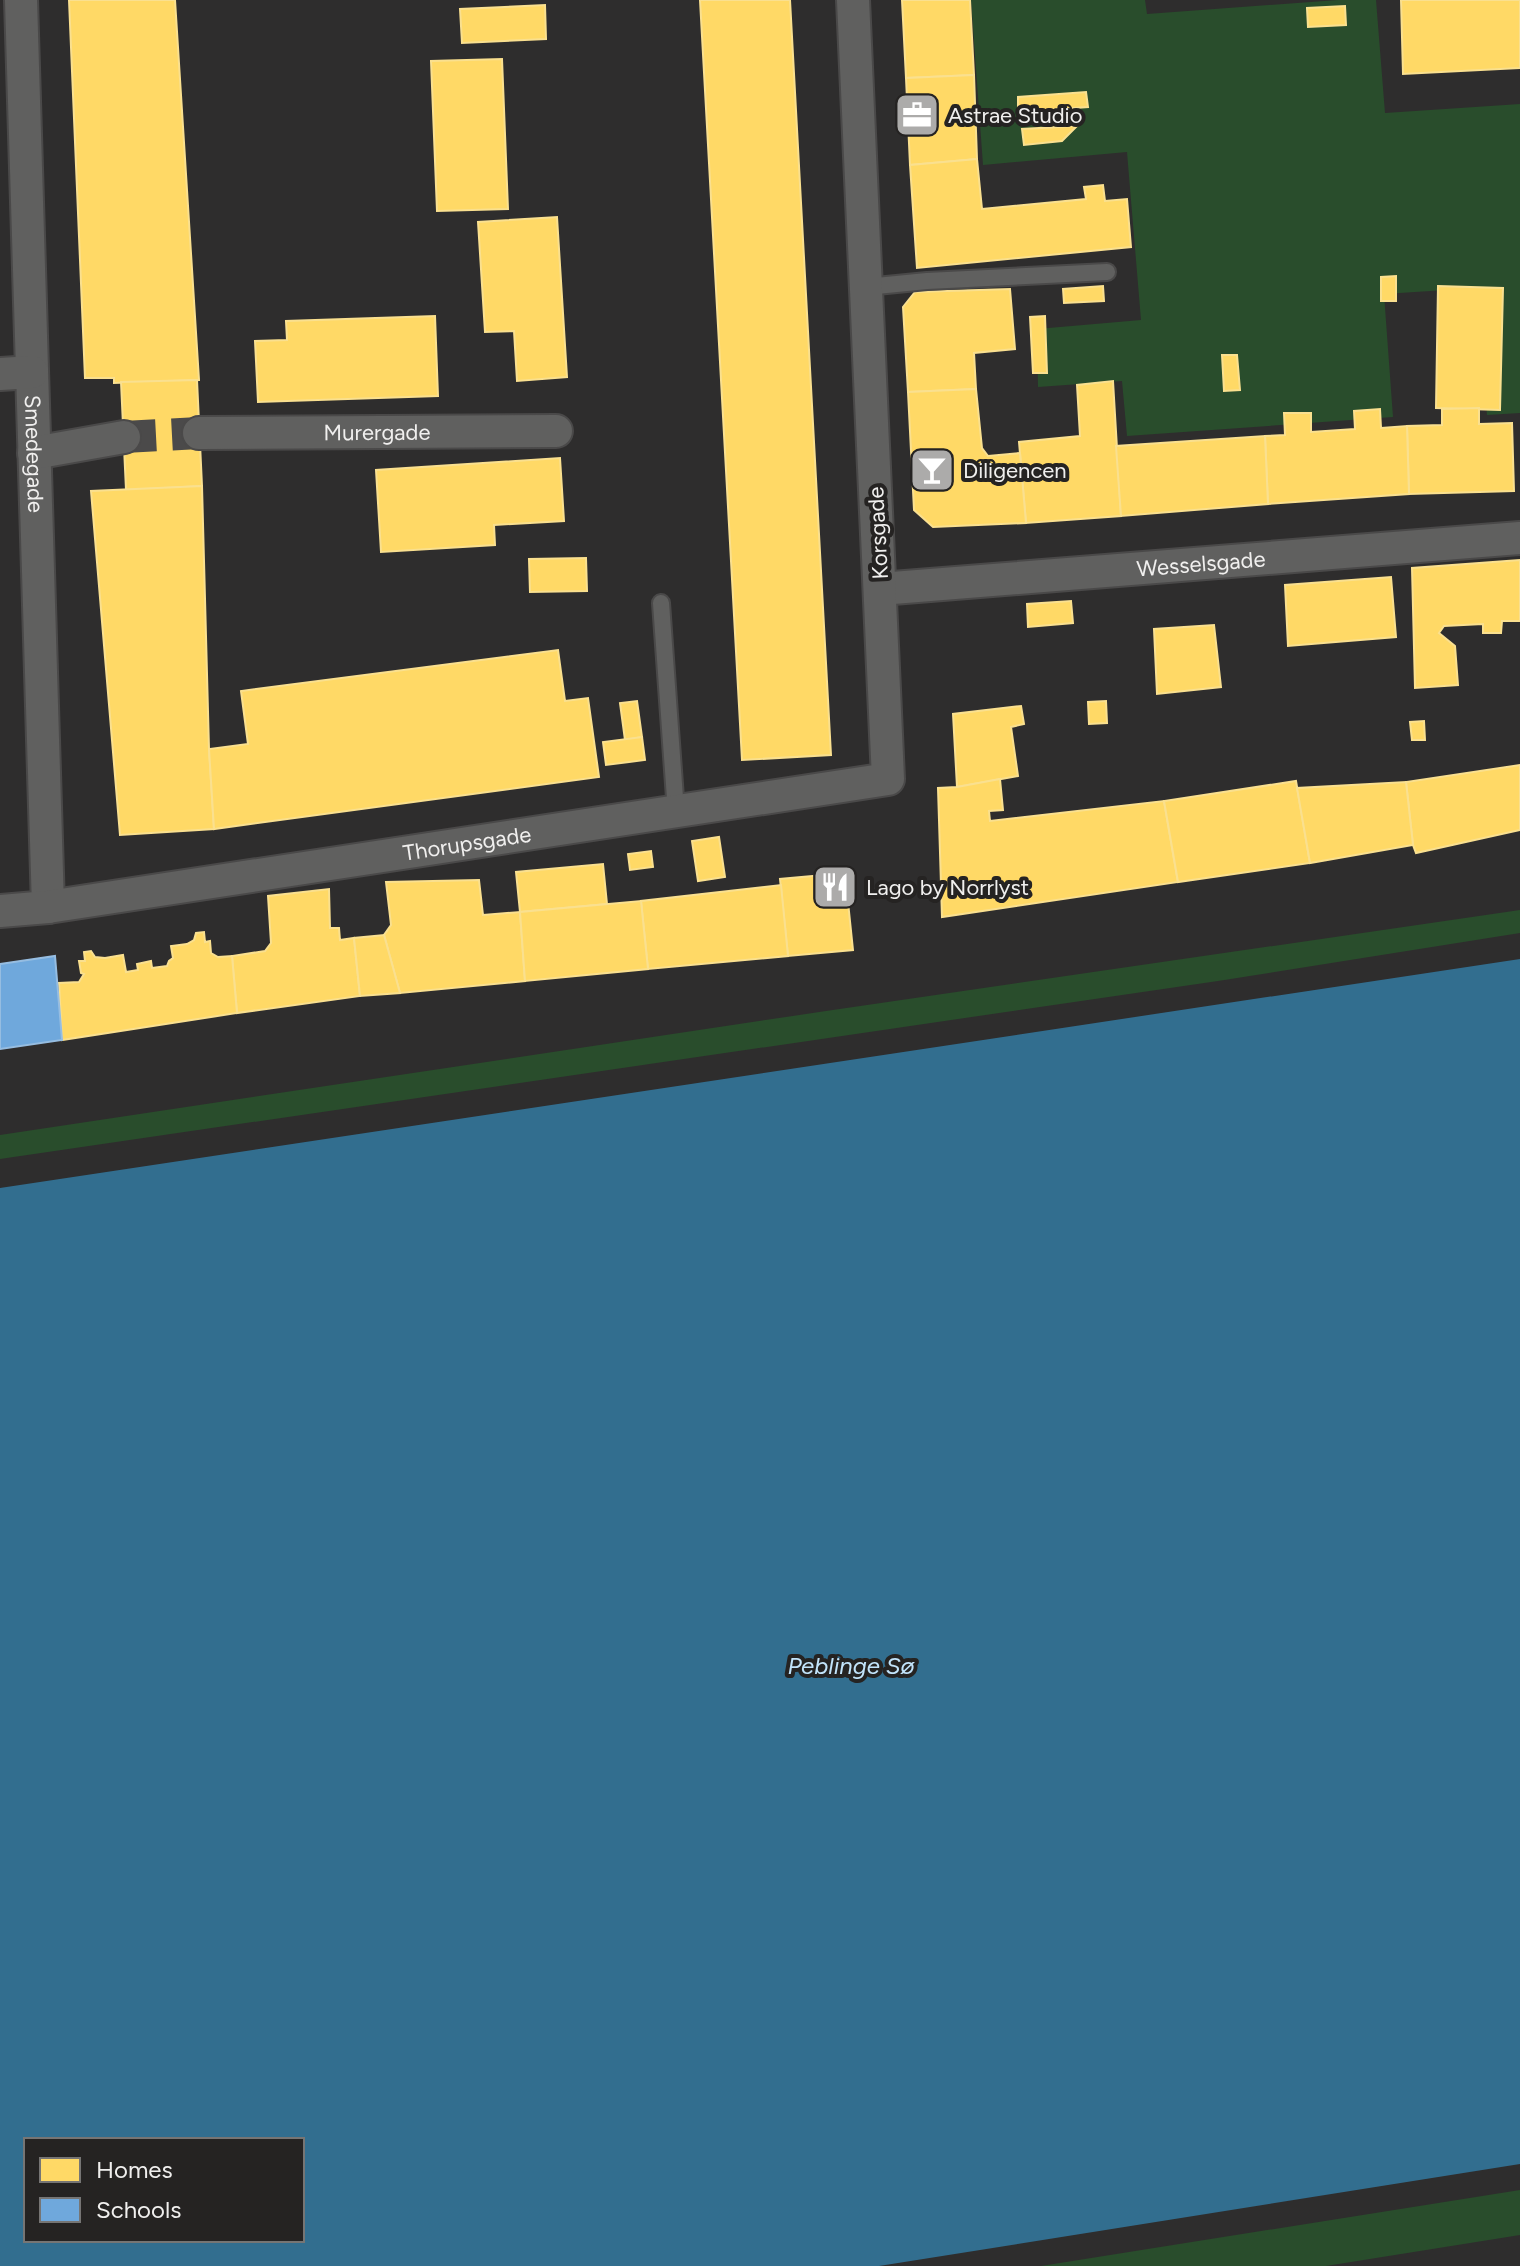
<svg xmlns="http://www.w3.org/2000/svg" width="1520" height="2266" font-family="Figtree,sans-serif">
<rect width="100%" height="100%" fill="#2e2d2d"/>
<g fill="#294d2c">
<polygon points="971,0 1145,0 1147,14 1338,0 1376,0 1385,113 1520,104 1520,413 1487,415 1477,288 1384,294 1393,417 1127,436 1122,381 1038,387 1037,329 1141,320 1127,152 983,165"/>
<polygon points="1520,910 1520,933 1218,981 0,1159 0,1135 826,1011"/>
<polygon points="1520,2190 1520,2235 1326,2266 1041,2266"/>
</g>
<path fill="#326e8f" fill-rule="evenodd" d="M1520 959V2164L879 2266H0V1188ZM26 2140H302V2240H26Z"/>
<g fill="#ffd966" stroke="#fae08f" stroke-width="2">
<polygon points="69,0 175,0 199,380 114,383 114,378 85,378"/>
<polygon points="700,0 790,0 831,755 742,760"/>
<polygon points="902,0 970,0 974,75 906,78"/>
<polygon points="1401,0 1520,0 1520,68 1403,74"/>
<polygon points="545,5 546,39 462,43 460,9"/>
<polygon points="1345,6 1346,25 1308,27 1307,8"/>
<polygon points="502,59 508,209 437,211 431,61"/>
<polygon points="974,75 977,159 910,165 906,78"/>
<polygon points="1086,92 1088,107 1018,112 1018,97"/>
<polygon points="1077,126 1062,141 1024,145 1022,129"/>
<polygon points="977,159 982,209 1086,199 1084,187 1103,185 1105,201 1127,199 1131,247 917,268 910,165"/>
<polygon points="557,217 567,377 517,381 514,331 485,332 478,222"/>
<polygon points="1396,276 1396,301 1381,301 1381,277"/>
<polygon points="1103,286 1104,301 1064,303 1063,289"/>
<polygon points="1438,286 1503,288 1500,410 1436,408"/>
<polygon points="1010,289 1015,349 974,353 976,389 908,392 903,307 915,292"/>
<polygon points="435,316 438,396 258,402 255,341 287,340 286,321"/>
<polygon points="1045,316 1047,373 1033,373 1030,317"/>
<polygon points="1222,355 1237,355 1240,390 1224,391"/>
<polygon points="197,380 202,486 126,490 121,382"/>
<polygon points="1113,381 1121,516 1026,523 1019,442 1080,436 1077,385"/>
<polygon points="976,389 982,448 988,456 1020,453 1026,523 933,527 914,510 908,392"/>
<polygon points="1479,408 1479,424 1512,423 1514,491 1409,494 1407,426 1442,425 1442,409"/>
<polygon points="1380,409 1381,428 1407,426 1409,494 1268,504 1265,436 1285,435 1284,413 1311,413 1311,432 1355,429 1354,411"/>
<polygon points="1265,436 1268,504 1121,516 1116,446"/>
<polygon points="560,458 564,521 494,525 495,545 381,552 376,470"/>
<polygon points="202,486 209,749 214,829 120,835 91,491"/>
<polygon points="586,558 587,591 530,592 529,559"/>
<polygon points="1520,560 1520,621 1502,621 1501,633 1483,633 1483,624 1444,626 1439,633 1455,646 1458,685 1415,688 1412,568"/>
<polygon points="1391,577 1396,637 1288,646 1285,585"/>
<polygon points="1071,601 1073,623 1028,627 1027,604"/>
<polygon points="1214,625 1221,687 1157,694 1154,629"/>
<polygon points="558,650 565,701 588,698 599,777 214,829 209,749 248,744 241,691"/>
<polygon points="637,701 642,737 625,740 620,703"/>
<polygon points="1106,701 1107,723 1089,724 1088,702"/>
<polygon points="1021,706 1024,724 1011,727 1018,776 957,787 953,714"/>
<polygon points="1424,721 1425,740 1412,740 1410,722"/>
<polygon points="642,737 645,760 606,765 603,742"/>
<polygon points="1520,765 1520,830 1416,853 1413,845 1406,782"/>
<polygon points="1000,779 1003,810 989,811 990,821 1164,801 1178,882 942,917 938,788 957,787"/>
<polygon points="1296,781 1310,863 1178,882 1164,801"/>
<polygon points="1406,782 1413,845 1310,863 1297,788"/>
<polygon points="719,837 725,877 698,881 692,841"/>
<polygon points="651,851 653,867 630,870 628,854"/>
<polygon points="603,864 607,904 520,912 516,872"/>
<polygon points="845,873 853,950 788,956 780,879"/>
<polygon points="479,880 483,915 520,912 525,981 400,993 384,935 391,925 386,882"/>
<polygon points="781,885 788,956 648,969 641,901"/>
<polygon points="329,889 330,928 339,928 340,940 354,938 360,996 237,1013 232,956 265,951 271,943 268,896"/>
<polygon points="641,901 648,969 525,981 520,912"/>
<polygon points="204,932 205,942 210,941 211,953 218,957 232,956 237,1013 62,1040 59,983 79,982 84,974 81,973 79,961 85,961 84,952 91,951 95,957 105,958 123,955 126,972 138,970 137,964 151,961 152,968 167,966 169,961 173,958 171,946 187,944 194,940 196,933"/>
<polygon points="384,935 400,993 360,996 354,938"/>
</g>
<polygon fill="#6fa8dc" stroke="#96bde1" stroke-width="2" points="55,956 62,1040 0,1049 0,964"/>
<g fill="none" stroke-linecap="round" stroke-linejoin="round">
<polyline stroke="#4b4a4a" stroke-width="32" stroke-dasharray="32 16" stroke-linecap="butt" points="124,437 199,433"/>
<g stroke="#4a4949" stroke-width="20">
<g id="lane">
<polyline points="866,287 927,281 1107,272"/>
<polyline points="661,603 676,812"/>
</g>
</g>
<g stroke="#4a4949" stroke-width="36">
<g id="street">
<path id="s1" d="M21 0 48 907"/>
<polyline points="0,374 32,372"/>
<path id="s2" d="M199 433 556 431"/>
<polyline points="34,453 124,437"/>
<path id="s3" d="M880 589 1520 538"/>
<path id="s4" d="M0 911 48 907 888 779 853 0"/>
</g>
</g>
<use href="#lane" stroke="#60605f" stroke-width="16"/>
<use href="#street" stroke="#60605f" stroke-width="32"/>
</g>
<defs>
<g id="office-square" transform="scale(2.3)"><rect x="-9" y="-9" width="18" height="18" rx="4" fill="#acabaa" stroke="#252322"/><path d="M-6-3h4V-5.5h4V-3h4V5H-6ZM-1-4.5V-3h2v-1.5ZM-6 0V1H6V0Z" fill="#fff"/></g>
<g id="bar-square" transform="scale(2.3)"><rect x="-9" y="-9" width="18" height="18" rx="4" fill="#acabaa" stroke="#252322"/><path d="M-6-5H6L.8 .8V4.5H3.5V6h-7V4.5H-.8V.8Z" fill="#fff"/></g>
<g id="restaurant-square" transform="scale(2.3)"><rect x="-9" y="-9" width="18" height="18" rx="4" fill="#acabaa" stroke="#252322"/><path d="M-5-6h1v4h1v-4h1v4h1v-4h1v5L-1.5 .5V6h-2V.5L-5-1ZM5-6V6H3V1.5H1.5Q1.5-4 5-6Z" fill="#fff"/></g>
</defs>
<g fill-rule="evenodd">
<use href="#office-square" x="917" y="115"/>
<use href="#bar-square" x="932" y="470"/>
<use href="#restaurant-square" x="835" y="887"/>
</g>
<g text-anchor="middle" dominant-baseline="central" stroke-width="8" stroke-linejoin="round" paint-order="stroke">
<g font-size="22" fill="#f0efee" stroke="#252322" text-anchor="start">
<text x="948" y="115">Astrae Studio</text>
<text x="963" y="470">Diligencen</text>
<text x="866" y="887">Lago by Norrlyst</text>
</g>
<g font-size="22" fill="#f0efee" stroke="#252322">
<text stroke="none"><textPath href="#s2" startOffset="178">Murergade</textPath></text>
<text stroke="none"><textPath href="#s1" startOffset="454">Smedegade</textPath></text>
<text transform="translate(878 533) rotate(-93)">Korsgade</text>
<text stroke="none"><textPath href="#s3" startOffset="322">Wesselsgade</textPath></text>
<text stroke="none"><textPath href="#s4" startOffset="472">Thorupsgade</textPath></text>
</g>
<g font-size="24" font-style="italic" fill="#c2e4fb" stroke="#252322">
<text x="851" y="1665">Peblinge Sø</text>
</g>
</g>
<rect x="24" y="2138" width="280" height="104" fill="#252322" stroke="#767574" stroke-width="2"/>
<rect x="40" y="2158" width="40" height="24" fill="#ffd966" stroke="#767574" stroke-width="2"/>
<text x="96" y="2178" font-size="24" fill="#f0efee">Homes</text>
<rect x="40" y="2198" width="40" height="24" fill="#6fa8dc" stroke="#767574" stroke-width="2"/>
<text x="96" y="2218" font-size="24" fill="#f0efee">Schools</text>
</svg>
